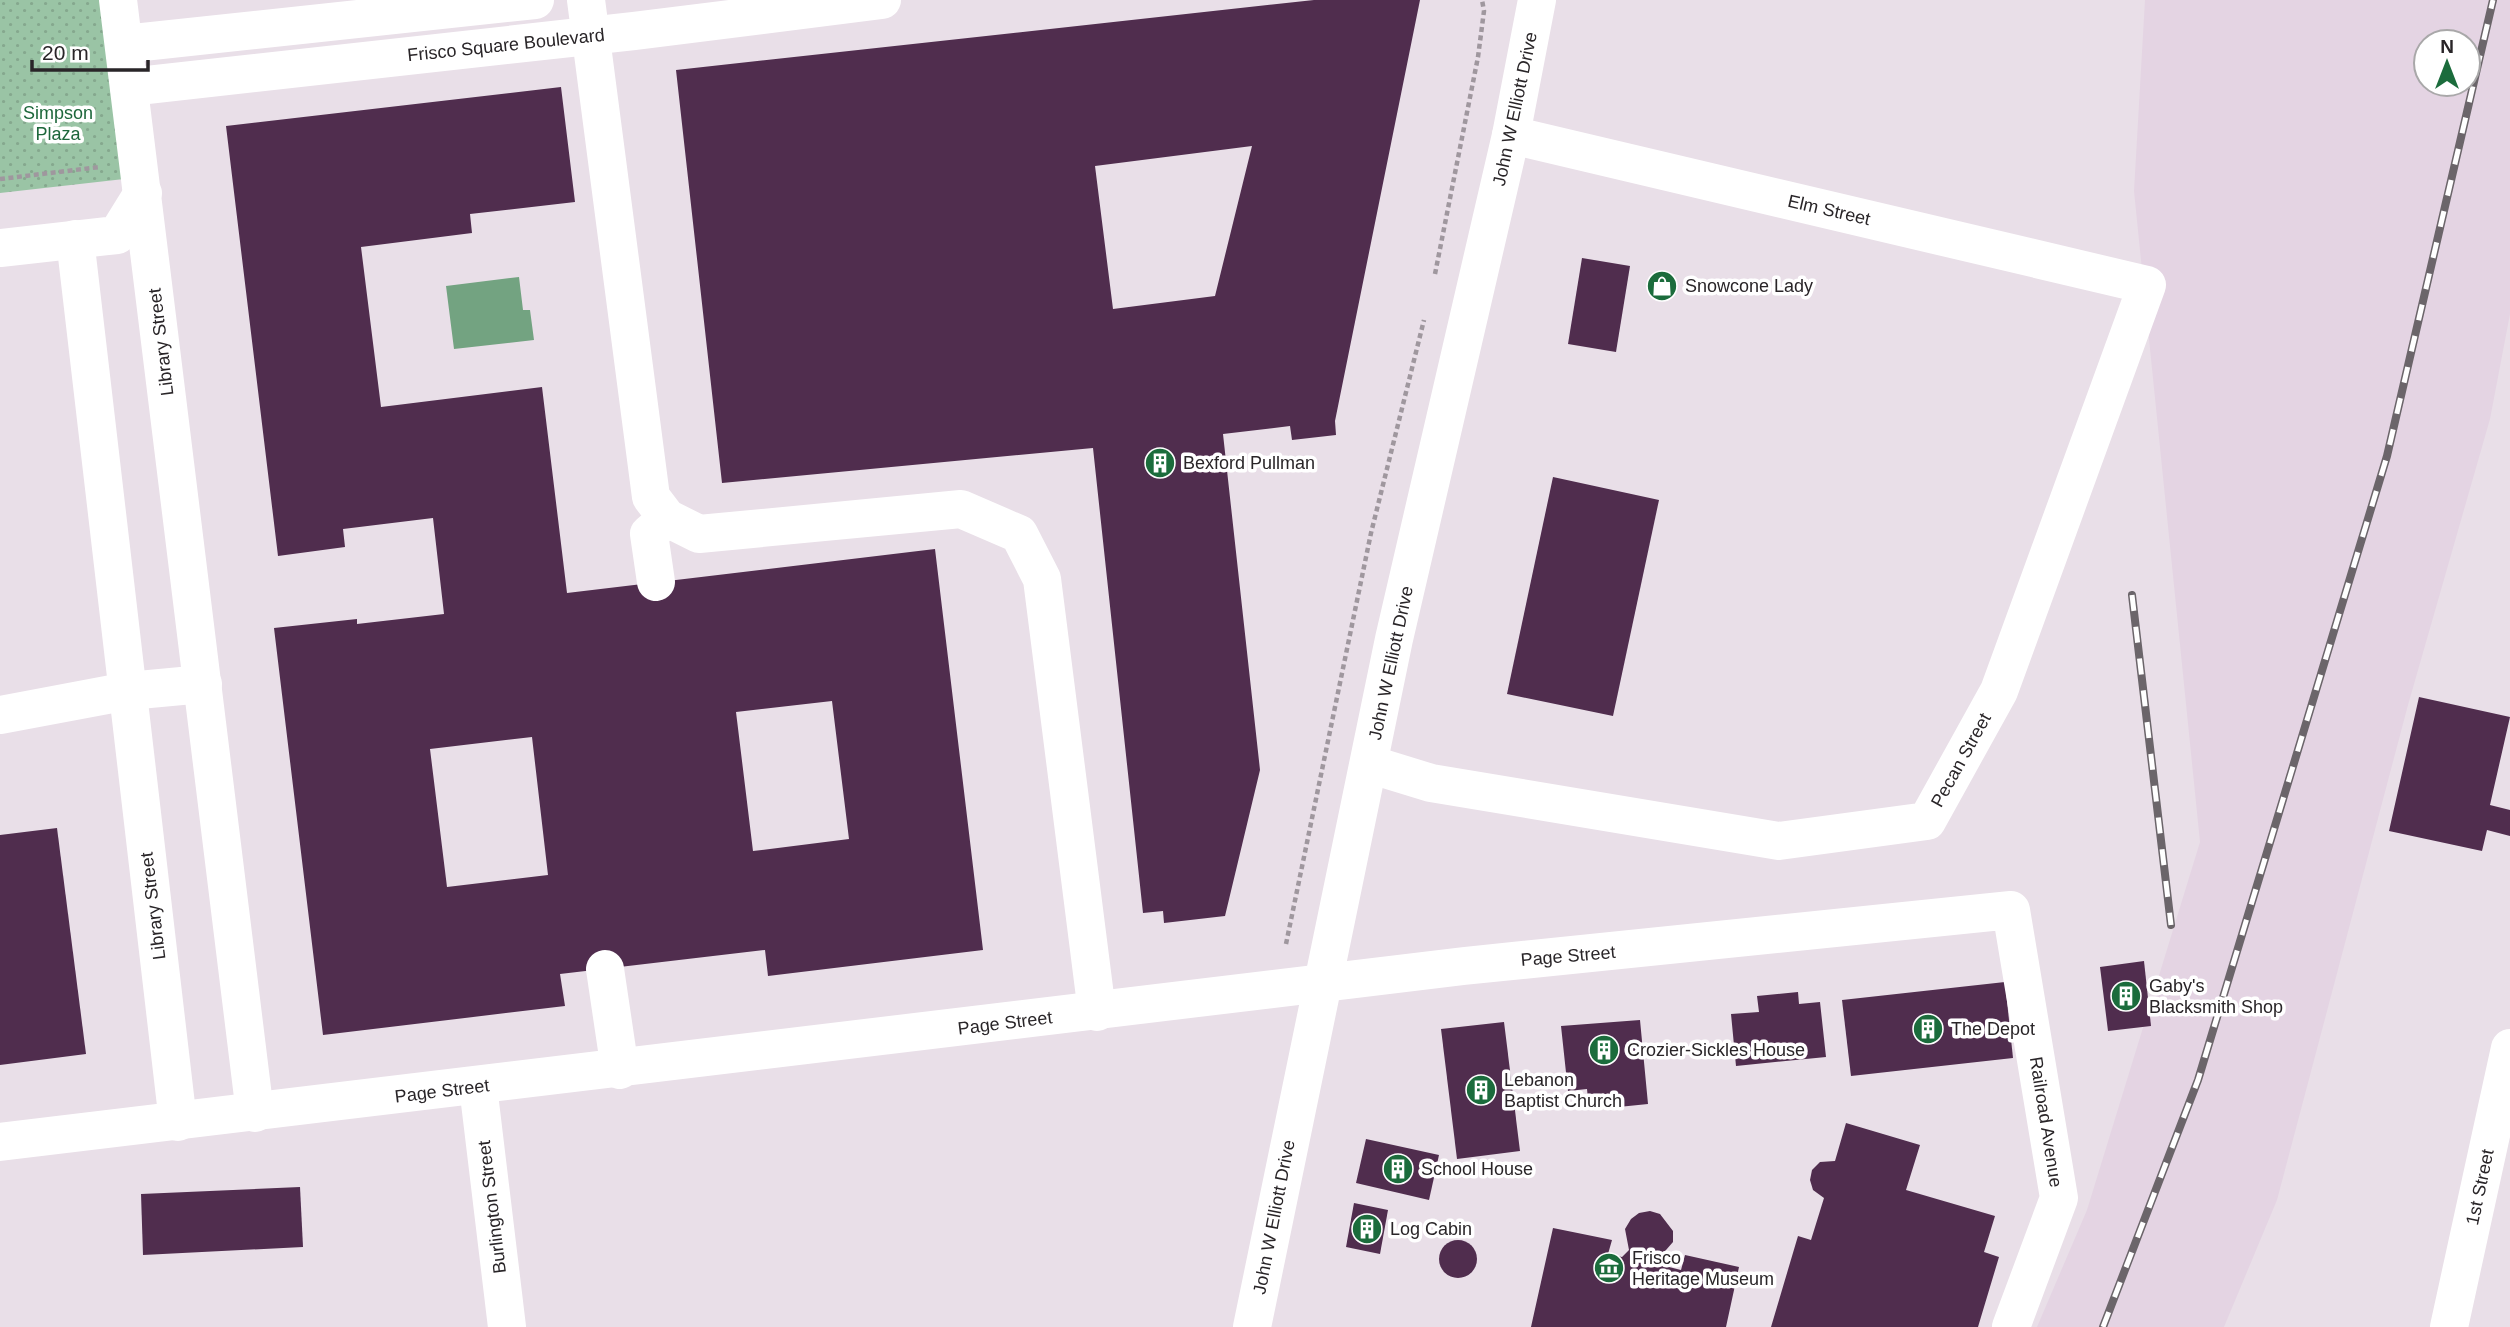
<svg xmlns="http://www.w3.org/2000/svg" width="2510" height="1327" font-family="Arial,sans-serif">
<defs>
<pattern id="grass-dots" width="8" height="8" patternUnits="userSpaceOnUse" patternTransform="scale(1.75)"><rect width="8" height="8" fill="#9ac4a5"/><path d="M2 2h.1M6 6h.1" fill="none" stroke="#85a88e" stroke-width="1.8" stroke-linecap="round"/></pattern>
</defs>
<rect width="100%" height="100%" fill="#e9dfe8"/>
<path fill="#e4d4e3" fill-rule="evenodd" d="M2145 0H2510V314L2490 419 2408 705 2277 1200 2224 1327H2037L2087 1210 2200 842 2134 191ZM2426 42H2468V84H2426Z"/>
<polygon fill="url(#grass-dots)" points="0,0 102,0 124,179 0,193"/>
<polygon fill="#73a381" points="519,277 523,310 530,310 534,340 454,349 446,286"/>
<g fill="#502d4e" fill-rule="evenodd">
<path d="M1314 0H1420L1335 421 1336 435 1292 440 1290 426 1223 434 1260 770 1225 916 1164 923 1163 911 1143 913 1093 448 722 483 676 70ZM1252 146 1215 296 1113 309 1095 166Z"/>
<path d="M561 87 575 202 470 214 472 233 361 247 381 407 542 387 567 593 935 549 983 950 768 976 765 950 560 974 565 1006 323 1035 274 628 357 619V624L444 614 433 518 343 529 345 547 278 556 226 126ZM832 701 849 839 753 851 736 712ZM532 737 548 875 447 887 430 749Z"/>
<polygon points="1582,258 1630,266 1616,352 1568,344"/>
<polygon points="1553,477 1659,500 1613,716 1507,694"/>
<polygon points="2419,697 2510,717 2490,805 2510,810 2510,836 2487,830 2482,851 2389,831"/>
<polygon points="57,828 86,1054 0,1065 0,835"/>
<polygon points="2144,961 2151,1026 2108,1031 2100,967"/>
<polygon points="2005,982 2013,1058 1851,1076 1842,1000"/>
<polygon points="1798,992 1799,1004 1820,1002 1826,1057 1736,1066 1731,1014 1759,1012 1757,996"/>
<polygon points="1640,1020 1648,1104 1589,1110 1587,1089 1568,1091 1561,1026"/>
<polygon points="1504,1022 1520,1151 1457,1159 1441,1029"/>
<polygon points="1846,1123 1920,1145 1906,1190 1995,1216 1984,1252 1999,1257 1978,1327 1771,1327 1798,1236 1811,1240 1824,1198 1813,1190 1810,1180 1812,1170 1820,1162 1835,1161"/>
<polygon points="1366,1139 1439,1155 1429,1200 1356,1183"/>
<polygon points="300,1187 303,1247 143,1255 141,1194"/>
<polygon points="1354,1203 1388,1210 1380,1254 1346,1247"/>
<polygon points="1650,1211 1660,1214 1673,1231 1673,1242 1659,1258 1665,1266 1681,1270 1685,1255 1739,1267 1726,1327 1531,1327 1553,1228 1612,1240 1608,1254 1622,1257 1629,1250 1625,1229 1631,1219 1639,1213"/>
<circle cx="1458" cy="1259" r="19"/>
</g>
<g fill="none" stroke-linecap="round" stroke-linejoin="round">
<g stroke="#9f979e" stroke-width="4.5" stroke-dasharray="5 3.5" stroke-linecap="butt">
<polyline points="0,179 100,167"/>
<polyline points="1435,274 1478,57 1484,11 1482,0"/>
<polyline points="1286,944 1371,533 1424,320"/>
</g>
<g stroke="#fff" stroke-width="38">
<polyline points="118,0 255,1113"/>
<polyline points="586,0 651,497 667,518 699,534 961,509 1019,534 1042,579 1097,1012"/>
<polyline points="124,44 535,0"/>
<polyline points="129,87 634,31 882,0"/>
<polyline points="75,239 178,1122"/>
<polyline points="0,248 117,235 143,193"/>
<polyline points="656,582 649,534 667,518"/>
<polyline points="0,715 128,691 203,684"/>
<polyline points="1369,764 1431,783 1779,841 1927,821 1999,691 2147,285 1511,135"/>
<polyline points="605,969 620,1070"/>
<polyline points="478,1086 507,1327"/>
<polyline points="0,1142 1464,966 2011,910 2059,1198 2011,1327"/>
<polyline points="1252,1327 1394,639 1511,135 1537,0"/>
<polyline points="2449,1327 2510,1048"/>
</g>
<g stroke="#6b656a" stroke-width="8">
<g id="rail">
<polyline points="2132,595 2171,925"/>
<polyline points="2103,1327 2198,1080 2387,456 2493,0"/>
</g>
</g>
<use href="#rail" stroke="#fff" stroke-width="5" stroke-dasharray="16" stroke-linecap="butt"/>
</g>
<defs>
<g id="shop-disc" transform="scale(1.575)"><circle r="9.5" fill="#1b6c3c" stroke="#fff"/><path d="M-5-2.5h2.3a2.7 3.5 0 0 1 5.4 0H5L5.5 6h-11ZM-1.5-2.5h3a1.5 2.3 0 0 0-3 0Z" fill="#fff"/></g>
<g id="building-disc" transform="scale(1.575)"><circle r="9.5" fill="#1b6c3c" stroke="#fff"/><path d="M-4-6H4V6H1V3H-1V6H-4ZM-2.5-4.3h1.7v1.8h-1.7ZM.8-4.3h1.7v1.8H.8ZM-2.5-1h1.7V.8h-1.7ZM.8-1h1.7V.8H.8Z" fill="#fff"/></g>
<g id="museum-disc" transform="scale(1.575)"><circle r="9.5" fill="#1b6c3c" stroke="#fff"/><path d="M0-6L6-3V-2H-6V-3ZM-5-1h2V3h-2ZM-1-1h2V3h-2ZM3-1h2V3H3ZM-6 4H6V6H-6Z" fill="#fff"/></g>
</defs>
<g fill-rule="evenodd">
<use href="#shop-disc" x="1662" y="286"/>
<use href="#building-disc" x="1160" y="463"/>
<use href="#building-disc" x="2126" y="996"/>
<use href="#building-disc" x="1928" y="1029"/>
<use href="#building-disc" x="1604" y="1050"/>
<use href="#building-disc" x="1481" y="1090"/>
<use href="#building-disc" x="1398" y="1169"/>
<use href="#building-disc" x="1367" y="1229"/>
<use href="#museum-disc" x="1609" y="1268"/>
</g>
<g text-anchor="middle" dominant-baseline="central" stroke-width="7" stroke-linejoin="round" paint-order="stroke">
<g font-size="18" fill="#292528" stroke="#fff">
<text transform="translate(506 45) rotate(-6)">Frisco Square Boulevard</text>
<text transform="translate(1515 109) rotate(-78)">John W Elliott Drive</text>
<text transform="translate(1829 210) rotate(13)">Elm Street</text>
<text transform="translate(161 342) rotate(-97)">Library Street</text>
<text transform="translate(1391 663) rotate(-78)">John W Elliott Drive</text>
<text transform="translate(1961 760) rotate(-61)">Pecan Street</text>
<text transform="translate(153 906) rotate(-97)">Library Street</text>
<text transform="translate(1568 956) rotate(-5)">Page Street</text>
<text transform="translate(1005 1023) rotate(-7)">Page Street</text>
<text transform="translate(442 1091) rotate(-7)">Page Street</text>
<text transform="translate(2046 1122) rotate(81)">Railroad Avenue</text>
<text transform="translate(2480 1187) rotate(-78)">1st Street</text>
<text transform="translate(492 1207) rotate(-97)">Burlington Street</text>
<text transform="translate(1274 1217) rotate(-79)">John W Elliott Drive</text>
</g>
<g font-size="18" fill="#1d673b" stroke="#fff">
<text x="58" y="113">Simpson<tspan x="58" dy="21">Plaza</tspan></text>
</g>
<g font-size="18" fill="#292528" stroke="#fff" text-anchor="start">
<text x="1685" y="286">Snowcone Lady</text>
<text x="1183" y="463">Bexford Pullman</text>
<text x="2149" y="986">Gaby's<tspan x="2149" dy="21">Blacksmith Shop</tspan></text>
<text x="1951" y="1029">The Depot</text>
<text x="1627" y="1050">Crozier-Sickles House</text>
<text x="1504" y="1080">Lebanon<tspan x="1504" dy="21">Baptist Church</tspan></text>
<text x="1421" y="1169">School House</text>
<text x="1390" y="1229">Log Cabin</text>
<text x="1632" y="1258">Frisco<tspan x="1632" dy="21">Heritage Museum</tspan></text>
</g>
</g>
<g transform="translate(2447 63)"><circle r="33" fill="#ffffff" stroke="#a9a8a9" stroke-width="2"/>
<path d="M0-5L12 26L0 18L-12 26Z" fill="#1b6c3c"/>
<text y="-10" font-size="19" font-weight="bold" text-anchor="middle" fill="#292528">N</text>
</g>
<path d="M32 60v10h116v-10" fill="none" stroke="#292528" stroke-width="3.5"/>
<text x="42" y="60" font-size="21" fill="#292528" stroke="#ffffff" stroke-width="5" paint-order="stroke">20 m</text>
</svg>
